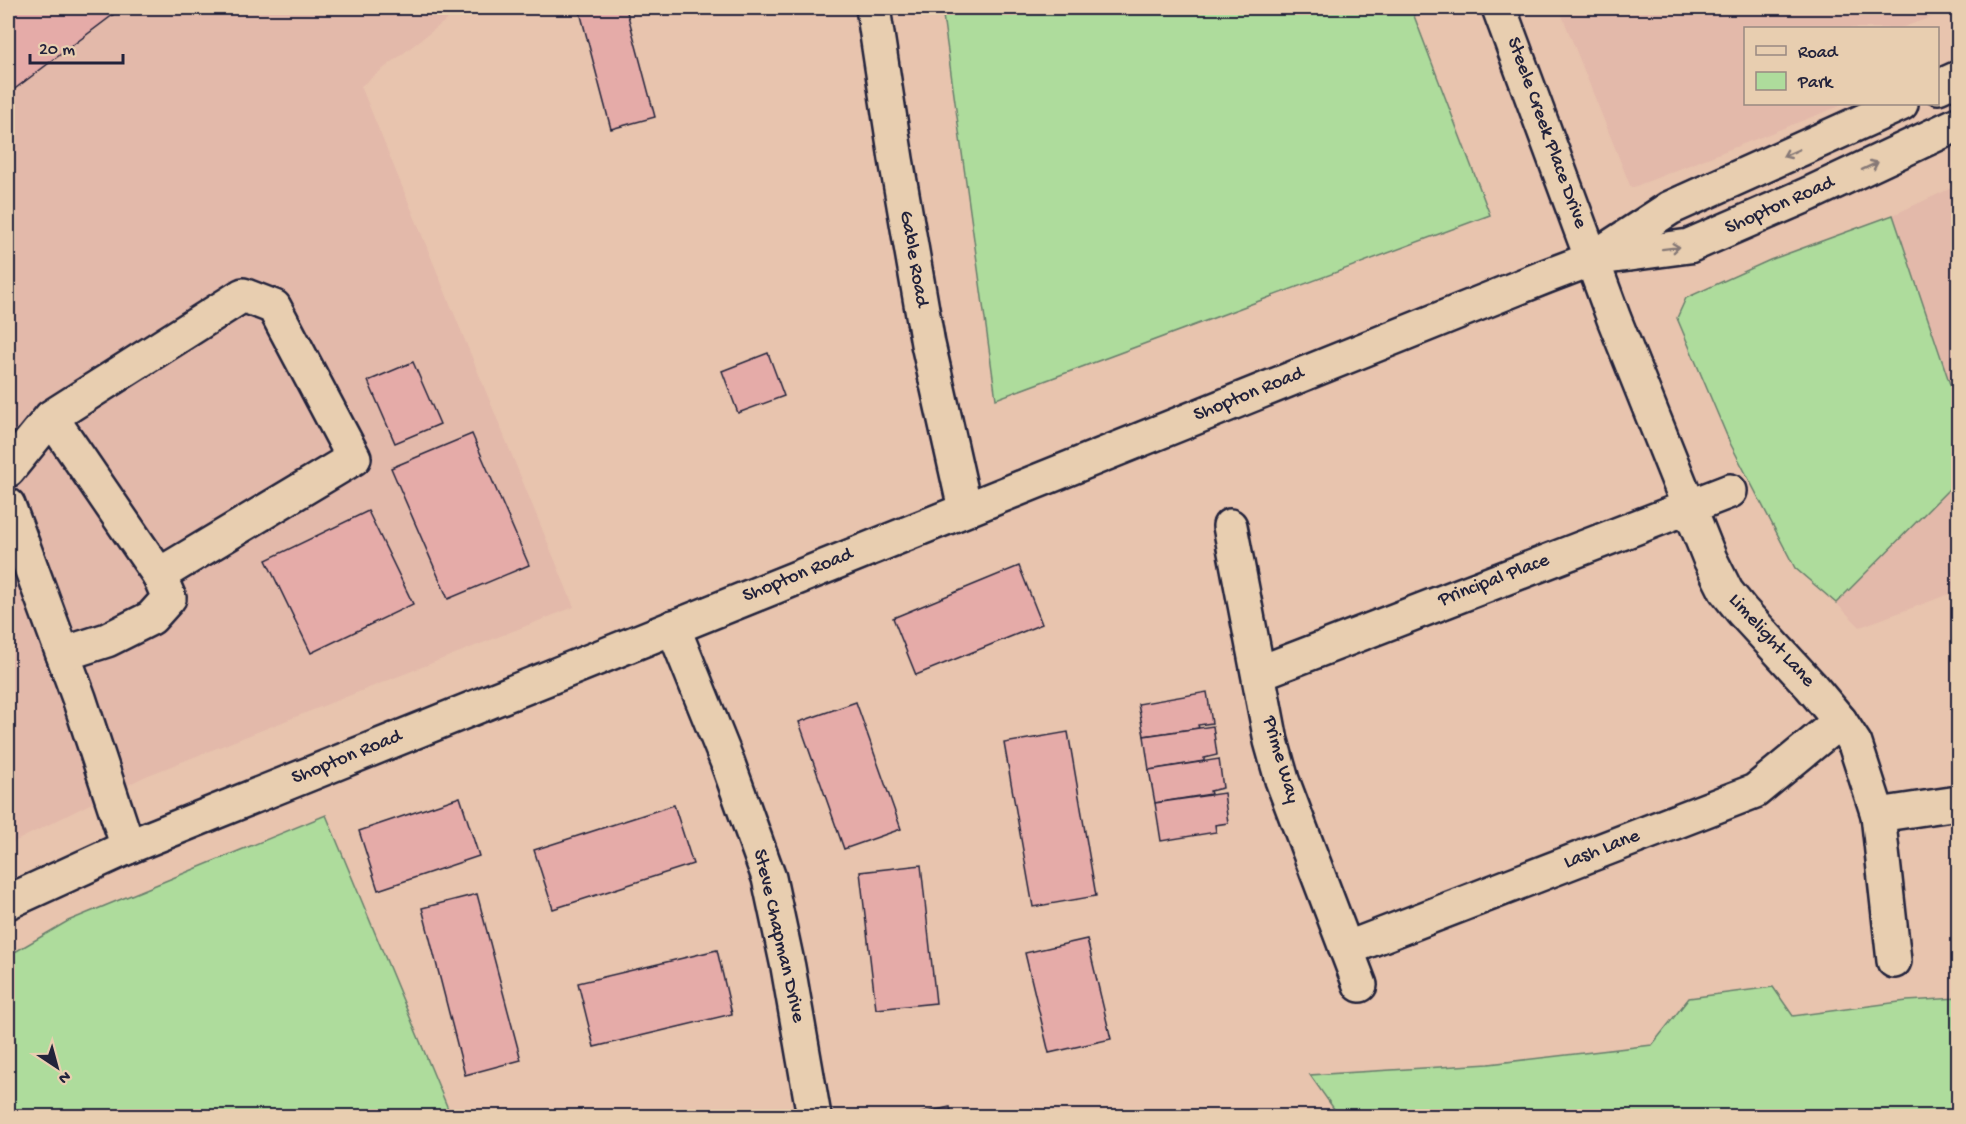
<svg xmlns="http://www.w3.org/2000/svg" width="1966" height="1124" font-family="'Gochi Hand',sans-serif">
<rect width="100%" height="100%" fill="#e8c4ae"/>
<filter id="ink" filterUnits="userSpaceOnUse"><feTurbulence type="fractalNoise" baseFrequency=".0167" numOctaves="2"/><feDisplacementMap in="SourceGraphic" scale="12" xChannelSelector="R" yChannelSelector="G"/><feConvolveMatrix kernelMatrix="1 2 1 2 8 2 1 2 1" color-interpolation-filters="sRGB"/></filter>
<g filter="url(#ink)">
<g fill="#e3b9aa">
<polygon points="8,8 462,8 361,86 574,607 146,776 8,845"/>
<polygon points="1559,8 1956,8 1901,28 1746,28 1746,104 1839,104 1840,106 1631,188"/>
<polygon points="1958,185 1958,408 1893,215"/>
<polygon points="1958,480 1958,591 1860,627 1836,603"/>
</g>
<g fill="#aedc9c" stroke="#687f6c" stroke-width="1.5">
<polygon points="942,8 1411,8 1490,215 996,399"/>
<polygon points="1893,215 1958,408 1958,480 1836,603 1795,568 1730,443 1677,318 1686,298 1770,260"/>
<polygon points="326,815 451,1116 8,1116 8,956 68,921"/>
<polygon points="1773,987 1793,1016 1907,1001 1958,998 1958,1116 1339,1116 1310,1075 1489,1064 1652,1045 1689,998"/>
</g>
<g fill="#e5aba8" stroke="#22223b" stroke-width="1.5">
<polygon points="8,8 122,8 8,94"/>
<polygon points="579,8 626,8 655,117 611,129"/>
<polygon points="768,353 784,396 738,413 722,371"/>
<polygon points="413,362 440,424 395,443 368,381"/>
<polygon points="472,434 529,565 448,599 391,468"/>
<polygon points="368,511 413,604 311,653 266,560"/>
<polygon points="1019,566 1042,624 916,675 893,618"/>
<polygon points="1207,692 1212,723 1198,725 1199,728 1144,736 1138,704"/>
<polygon points="856,702 901,829 844,849 799,722"/>
<polygon points="1213,726 1217,755 1204,758 1204,761 1149,770 1144,736"/>
<polygon points="1068,732 1096,896 1033,907 1004,743"/>
<polygon points="1219,759 1223,788 1210,791 1211,794 1155,803 1149,770"/>
<polygon points="1224,793 1228,823 1215,825 1216,832 1161,841 1155,803"/>
<polygon points="460,797 479,856 378,890 359,831"/>
<polygon points="674,805 693,864 553,909 534,850"/>
<polygon points="921,865 936,1003 876,1009 860,872"/>
<polygon points="477,894 521,1060 465,1075 422,908"/>
<polygon points="1087,939 1111,1039 1049,1053 1025,953"/>
<polygon points="717,950 732,1014 594,1047 578,983"/>
<polygon points="950,1107 952,1116 910,1116"/>
</g>
<g fill="none" stroke-linecap="round" stroke-linejoin="round">
<g stroke="#22223b" stroke-width="38">
<g id="minor">
<polyline points="873,8 896,159 928,344 965,509"/>
<polyline points="1499,8 1614,319 1710,559 1726,591 1742,611 1810,685 1840,721 1855,744 1878,815 1894,961"/>
<polyline points="1938,87 1958,78"/>
<polyline points="1601,253 1670,208 1901,104"/>
<polyline points="8,470 51,417 243,295 274,307 354,458 159,575 51,417"/>
<polyline points="8,505 79,698 128,847"/>
<polyline points="1230,526 1271,741 1282,780 1360,985"/>
<polyline points="673,627 727,761 769,878 788,967 814,1116"/>
<polyline points="63,654 107,640 151,618 169,598 159,575"/>
<polyline points="1259,673 1730,491"/>
<polyline points="1878,815 1958,803"/>
<polyline points="8,902 128,847 1547,276 1592,259 1689,246 1809,194 1958,124"/>
<polyline points="1346,949 1755,791 1840,721"/>
</g>
</g>
<use href="#minor" stroke="#e8ceb0" stroke-width="33"/>
</g>
<defs><path id="oneway-shaft" d="M-6 0H5M1.5-3L5.5 0L1.5 3" fill="none" stroke-width="1.6" stroke-linecap="round" stroke-linejoin="round" transform="scale(1.5)"/></defs>
<g stroke="#857876">
<use href="#oneway-shaft" transform="translate(1791 153) rotate(156)"/>
<use href="#oneway-shaft" transform="translate(1870 166) rotate(-25)"/>
<use href="#oneway-shaft" transform="translate(1671 248) rotate(-7)"/>
</g>
</g>
<g text-anchor="middle" dominant-baseline="central" stroke-width="4.5" stroke-linejoin="round" paint-order="stroke">
<g font-size="20" fill="#22223b" stroke="#e8ceb0">
<text transform="translate(1546 133) rotate(70)">Steele Creek Place Drive</text>
<text transform="translate(1780 206) rotate(-24)">Shopton Road</text>
<text transform="translate(913 259) rotate(80)">Gable Road</text>
<text transform="translate(1249 395) rotate(-22)">Shopton Road</text>
<text transform="translate(798 576) rotate(-22)">Shopton Road</text>
<text transform="translate(1494 581) rotate(-21)">Principal Place</text>
<text transform="translate(1771 641) rotate(48)">Limelight Lane</text>
<text transform="translate(347 758) rotate(-22)">Shopton Road</text>
<text transform="translate(1280 760) rotate(74)">Prime Way</text>
<text transform="translate(1602 850) rotate(-21)">Lash Lane</text>
<text transform="translate(778 936) rotate(77)">Steve Chapman Drive</text>
</g>
</g>
<rect width="1966" height="1124" fill="none" stroke="#e8ceb0" stroke-width="30"/>
<rect x="15" y="15" width="1936" height="1094" fill="none" stroke="#22223b" stroke-width="2" filter="url(#ink)"/>
<rect x="1744" y="27" width="195" height="78" fill="#e8ceb0" stroke="#998981" stroke-width="1.5"/>
<rect x="1756" y="46" width="30" height="9" fill="#e8ceb0" stroke="#998981" stroke-width="1.5"/>
<text x="1798" y="57" font-size="18" fill="#22223b">Road</text>
<rect x="1756" y="72" width="30" height="18" fill="#aedc9c" stroke="#998981" stroke-width="1.5"/>
<text x="1798" y="87" font-size="18" fill="#22223b">Park</text>
<g transform="translate(57 1067) rotate(144)" stroke="#e8ceb0" stroke-width="4.5" paint-order="stroke">
<path d="M0-4.5L10 22L0 15L-10 22Z" fill="#22223b"/>
<text y="-9" font-size="16" font-weight="bold" text-anchor="middle" fill="#22223b">N</text>
</g>
<path d="M30 54v9h93v-9" fill="none" stroke="#22223b" stroke-width="3"/>
<text x="39" y="54" font-size="18" fill="#22223b" stroke="#e8ceb0" stroke-width="4.5" paint-order="stroke">20 m</text>
</svg>
